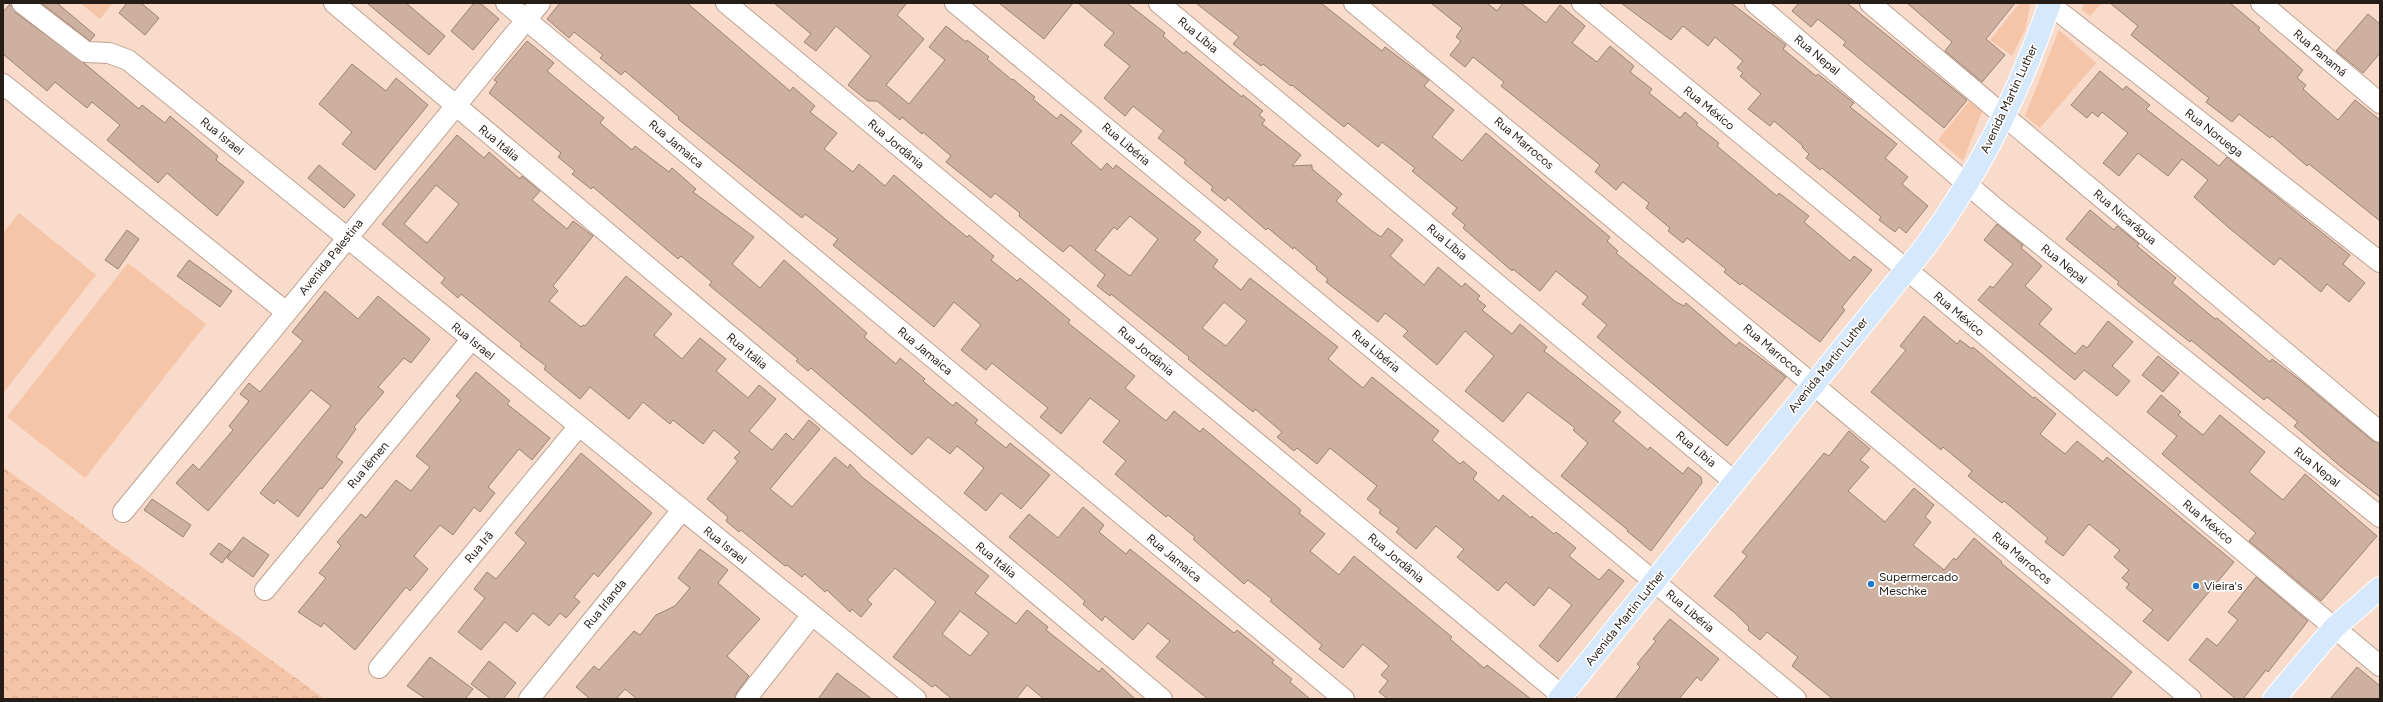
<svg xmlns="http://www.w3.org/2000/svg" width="2383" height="702" font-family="Figtree,sans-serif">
<defs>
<pattern id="forest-crowns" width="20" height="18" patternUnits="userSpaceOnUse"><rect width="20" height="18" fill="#f6c4a7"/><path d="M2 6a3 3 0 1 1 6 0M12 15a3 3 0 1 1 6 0" fill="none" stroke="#d3a88f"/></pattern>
</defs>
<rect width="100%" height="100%" fill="#f9dbcb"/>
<g fill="#f6c4a7">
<polygon points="80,3 113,3 100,19"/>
<polygon points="2020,3 2028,3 2030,6 2025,30 2012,56 1990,40"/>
<polygon points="2084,3 2102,3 2090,16 2082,10"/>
<polygon points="2059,30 2096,63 2040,128 2025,116"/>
<polygon points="1971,99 1983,109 1963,161 1938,140"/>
<polygon points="19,213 96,275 3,393 3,233"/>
<polygon points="128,263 206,324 85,478 7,417"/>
</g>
<polygon fill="url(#forest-crowns)" points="3,467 325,699 3,699"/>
<g fill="#cdb0a0" stroke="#9c8172" fill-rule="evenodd">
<polygon points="11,3 15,12 84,63 139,109 142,105 165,123 170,116 218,156 216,160 244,182 217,216 167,173 158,183 107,140 120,125 92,102 87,108 55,82 47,91 3,54 3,12"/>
<polygon points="41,3 57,3 95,35 90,41"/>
<polygon points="127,3 141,3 159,18 145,35 119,13"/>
<polygon points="367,3 406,3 445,36 429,55"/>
<polygon points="474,3 480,3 499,19 473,50 451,31"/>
<polygon points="560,3 687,3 790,91 793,87 815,106 810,112 837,133 824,149 853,172 859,164 885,186 894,175 945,219 967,237 969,235 994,256 991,260 1017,281 1020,278 1070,320 1068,323 1135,376 1125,388 1166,421 1174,411 1200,432 1203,428 1301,510 1299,513 1325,534 1310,551 1339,575 1354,556 1452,637 1450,639 1484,668 1487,665 1531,699 1388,699 1379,692 1388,681 1381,675 1389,666 1363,644 1343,668 1319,649 1322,645 1270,601 1272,599 1248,580 1244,584 1193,539 1195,537 1168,515 1166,517 1115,474 1126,461 1103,442 1120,421 1090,398 1061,434 1040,417 1048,408 992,363 986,370 961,350 981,325 954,302 934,327 833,245 838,239 805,214 802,218 764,188 678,119 679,117 625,71 621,75 600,58 603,55 574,32 569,38 547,19"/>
<path d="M774 3H907L897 15 924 39 886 85 909 104 945 60 929 47 946 26 966 42 967 40 989 57 987 59 1012 80 1013 79 1026 90 1035 97 1033 99 1057 119 1061 114 1082 131 1071 143 1101 170 1107 163 1113 169 1116 165 1201 232 1194 240 1218 260 1213 267 1241 290 1250 278 1338 347 1328 359 1363 388 1372 377 1439 431 1432 440 1460 464 1463 461 1477 473 1473 479 1499 501 1503 495 1531 518 1532 516 1554 534 1556 532 1576 548 1569 556 1599 580 1609 569 1624 581 1558 662 1539 646 1572 605 1549 587 1534 606 1506 582 1498 591 1457 557 1464 549 1436 526 1416 549 1396 532 1399 528 1379 513 1381 510 1367 499 1377 486 1330 448 1317 464 1297 448 1294 451 1277 437 1282 432 1255 409 1253 412 1188 359 1189 357 1111 294 1110 296 1097 286 1105 275 1070 245 1063 252 1019 216 1020 213 995 193 991 198 946 162 951 156 923 132 922 134 902 117 900 120 877 101H868L848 85 871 56 836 26 816 51 804 42 811 34ZM1130 216 1158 239 1130 276 1095 250 1114 227 1117 230ZM1224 302 1247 321 1226 346 1202 328Z"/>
<polygon points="999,3 1073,3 1044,39"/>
<polygon points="1078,3 1127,3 1165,33 1163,36 1184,54 1186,51 1242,97 1243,95 1263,111 1259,115 1265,120 1262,124 1301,155 1292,166 1312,165 1312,169 1342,194 1336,201 1372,231 1381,237 1388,228 1403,240 1390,256 1424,285 1438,267 1462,287 1465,283 1480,296 1477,299 1486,306 1482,310 1512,334 1520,324 1547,347 1544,351 1621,412 1613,421 1648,450 1650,447 1683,474 1688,467 1701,477 1702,483 1651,551 1627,531 1628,530 1561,476 1588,443 1573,430 1575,428 1528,392 1503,422 1465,391 1494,356 1465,331 1437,365 1403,336 1408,331 1385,313 1378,322 1326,282 1328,279 1316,269 1317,267 1294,247 1293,249 1268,228 1266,230 1228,197 1225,201 1211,190 1213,187 1184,163 1186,160 1158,138 1164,131 1133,106 1125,116 1104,98 1130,66 1104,45 1114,33"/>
<polygon points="1196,3 1321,3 1382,51 1385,47 1429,80 1424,86 1454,110 1432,137 1462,161 1486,133 1610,237 1607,241 1618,251 1616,253 1649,280 1676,302 1684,306 1686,303 1736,346 1739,342 1786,377 1727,446 1597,337 1607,325 1582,304 1588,297 1556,271 1540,291 1513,269 1512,271 1463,228 1465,225 1452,214 1457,208 1412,171 1415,168 1382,142 1378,147 1348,123 1344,127 1292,85 1291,86 1263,64 1261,66 1233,44 1239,37"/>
<polygon points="1431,3 1487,3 1497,11 1503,3 1521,3 1546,23 1560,5 1585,26 1572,43 1597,62 1610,46 1634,66 1630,72 1652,89 1649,93 1680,118 1685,112 1698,123 1696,125 1719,143 1717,146 1777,196 1779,193 1809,216 1804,222 1850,261 1854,256 1872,270 1842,307 1845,310 1820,342 1742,283 1740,285 1724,272 1726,269 1687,238 1683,243 1668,231 1670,228 1646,208 1649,203 1623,182 1616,190 1595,172 1600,165 1501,86 1504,82 1473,57 1465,67 1450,55 1461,41 1456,37 1462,28"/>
<polygon points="1621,3 1731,3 1786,45 1783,49 1816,76 1818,74 1854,103 1850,107 1897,144 1885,158 1908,177 1902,184 1928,206 1906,233 1899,227 1895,232 1879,220 1881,217 1844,186 1822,168 1820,170 1806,158 1809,154 1802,147 1803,146 1774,121 1770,126 1748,109 1761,94 1740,76 1743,73 1737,68 1743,61 1715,37 1708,46 1683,26 1671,40"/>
<polygon points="1799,3 1847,3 1967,100 1944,128 1843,45 1846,42 1818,19 1811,27 1792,11"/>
<polygon points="1907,3 2015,3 1986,39 2005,55 1982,82 1945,51 1952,42"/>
<polygon points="2110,3 2230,3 2260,28 2258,30 2303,70 2297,78 2306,85 2303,89 2338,120 2355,100 2380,120 2380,221 2309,164 2307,166 2272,136 2270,138 2239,114 2232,122 2206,102 2209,98 2131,35 2138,26"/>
<polygon points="2368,14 2380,24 2380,53 2363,73 2336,51"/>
<polygon points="527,41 554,63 547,71 604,118 600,123 632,150 635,146 669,172 672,168 696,189 693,192 754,237 732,264 760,288 784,260 867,333 864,337 896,364 900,358 925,379 923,381 953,406 956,402 978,420 975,423 1006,448 1010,443 1050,475 1021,509 1001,493 986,511 964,493 984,468 957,446 950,454 928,437 912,455 811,368 808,371 796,361 798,359 709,285 712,282 681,256 678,259 593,187 591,189 572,174 575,171 558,157 561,153 489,93 497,82 494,80"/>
<polygon points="352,64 386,91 396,78 428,105 375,170 342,144 352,132 319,104"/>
<polygon points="2100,71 2123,90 2126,86 2150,105 2146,109 2219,166 2227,157 2350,255 2343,264 2365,283 2349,302 2327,284 2321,292 2280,258 2274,265 2228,227 2194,197 2208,180 2182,159 2168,176 2138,153 2119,176 2103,163 2128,133 2102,112 2098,117 2092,112 2087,118 2071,105"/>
<path d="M457 135 484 158 489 152 520 179 522 176 540 191 532 200 567 229 573 221 593 236 553 286 558 291 549 301 581 327 583 325 585 326 626 276 672 314 654 335 682 359 700 338 726 359 716 371 748 398 759 385 776 399 749 431 772 450 786 433 793 440 809 420 820 429 770 489 792 507 835 457 848 468 850 464 862 477 989 576 975 593 1016 624 1027 610 1048 627 1046 630 1099 672 1102 668 1135 699H1044L1027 685 1016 699H952L935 685 932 687 893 657 936 602 895 568 867 600 872 604 861 617 852 609 850 612 827 590 825 592 805 574 802 577 787 565 785 566 741 530 739 532 726 521 728 517 707 499 738 461 734 458 740 452 714 430 703 444 673 420 670 424 643 402 629 419 590 387 580 399 544 369 546 366 520 346 522 344 461 294 458 298 441 283 445 278 382 224ZM436 185 459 204 427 243 404 224ZM960 611 989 633 970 656 942 634Z"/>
<polygon points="319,165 355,195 344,208 308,178"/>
<polygon points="2090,210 2114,230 2117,226 2139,244 2137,246 2176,278 2172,283 2215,319 2217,318 2270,362 2272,359 2301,381 2373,441 2380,443 2380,497 2340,466 2294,426 2298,422 2267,397 2264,400 2191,340 2190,342 2139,302 2117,284 2119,282 2066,239"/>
<polygon points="1997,224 2023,245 2021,248 2042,266 2025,286 2052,309 2039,324 2075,354 2083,345 2087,348 2108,321 2133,342 2112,366 2130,381 2117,396 2084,370 2075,380 1978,300 1990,286 1993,288 2013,264 1984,240"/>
<polygon points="127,230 139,239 118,269 105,260"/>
<polygon points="189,260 232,291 220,307 177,276"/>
<polygon points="325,291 358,319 378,296 430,339 411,363 404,358 378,387 384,392 354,427 356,429 336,457 343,462 322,489 320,488 298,517 277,500 274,504 260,493 331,406 311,390 208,511 176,483 193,464 199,470 233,430 229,426 249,401 240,394 249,383 260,392 303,341 292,332"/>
<polygon points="1924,316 1957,344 1960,340 1972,349 1973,347 2033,398 2035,397 2056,414 2040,434 2065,454 2077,441 2103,462 2107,457 2234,562 2168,641 2143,621 2153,610 2126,588 2129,584 2122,578 2129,570 2114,557 2120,550 2089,524 2063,556 2045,542 2048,538 2004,501 2002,503 1968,476 1972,471 1943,447 1941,450 1871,392 1906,350 1900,346"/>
<polygon points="2158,356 2179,373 2163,392 2142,375"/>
<polygon points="476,372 510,401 507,404 550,438 532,460 519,449 488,487 495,493 480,512 474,507 453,535 440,525 414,556 428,569 410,591 406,587 355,650 324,623 321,627 298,612 326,578 319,573 341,546 337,542 361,514 366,518 396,480 411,491 430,467 416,456 461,400 456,396"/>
<polygon points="2161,395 2181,412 2178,415 2203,435 2220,415 2265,452 2249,472 2283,500 2305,474 2377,536 2321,601 2249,541 2256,533 2162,454 2177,436 2147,412"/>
<polygon points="1849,431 1870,449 1860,460 1869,467 1848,491 1885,522 1914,488 1934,505 1925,517 1931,522 1913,545 1944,570 1954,558 1956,560 1974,538 2002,562 2001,563 2132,672 2110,699 1833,699 1792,666 1798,657 1767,632 1760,640 1748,630 1749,627 1736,614 1714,596 1747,556 1742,552 1815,464 1824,453 1829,456"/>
<polygon points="581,453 652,513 598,577 594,573 574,597 580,602 566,618 560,613 549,626 533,613 517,632 505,622 481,650 458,632 485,598 474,589 487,572 496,579 526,543 515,533"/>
<polygon points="152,499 191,525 183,537 144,510"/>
<polygon points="1083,507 1104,525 1099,532 1126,554 1130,549 1234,633 1237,630 1274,660 1272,663 1292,679 1290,682 1310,699 1208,699 1156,657 1170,641 1148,623 1133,640 1105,616 1102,621 1083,604 1085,601 1066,584 1009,537 1029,514 1058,538"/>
<polygon points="243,537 269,555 253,577 227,558"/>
<polygon points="219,543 231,551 222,563 210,554"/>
<polygon points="700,549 728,570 718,583 760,619 727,656 749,676 737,692 735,699 637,699 625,689 616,699 590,699 576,687 594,666 599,670 634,631 640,635 656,615 675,606 690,588 678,578"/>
<polygon points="2256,577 2308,621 2268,672 2266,670 2243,699 2236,699 2189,660 2207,638 2217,646 2238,620 2228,612"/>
<polygon points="1670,619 1719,659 1701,681 1697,677 1679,699 1615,699 1640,667 1637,664 1656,641 1653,639"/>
<polygon points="430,657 473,689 465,699 426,699 407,686"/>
<polygon points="489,661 516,683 503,699 491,699 471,684"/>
<polygon points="2357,667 2380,686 2380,699 2330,699"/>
<polygon points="837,673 872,699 818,699"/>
</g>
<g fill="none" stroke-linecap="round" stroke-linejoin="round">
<g stroke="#bea292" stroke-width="22">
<g id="minor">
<polyline points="22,3 86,52 109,53 128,60 916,699"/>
<polyline points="334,3 1162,699"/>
<polyline points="506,3 1344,699"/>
<polyline points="726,3 1566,699"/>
<polyline points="955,3 1796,699"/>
<polyline points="1159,3 1735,482"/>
<polyline points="1354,3 2191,699"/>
<polyline points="1582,3 1941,298 2380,666"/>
<polyline points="1755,3 2000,212 2380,517"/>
<polyline points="1870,3 2380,432"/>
<polyline points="2048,3 2380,262"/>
<polyline points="2261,3 2380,103"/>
<polyline points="3,84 286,312"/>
<polyline points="123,512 540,3"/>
<polyline points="265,590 471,340"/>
<polyline points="379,668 579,426"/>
<polyline points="529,699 682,510"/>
<polyline points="746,699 812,615"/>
</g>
</g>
<g stroke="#fff" stroke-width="24">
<g id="major">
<path d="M1559 699 1925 247C1979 173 2021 89 2050 3"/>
<polyline points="2274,699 2334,628 2380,588"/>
</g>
</g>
<use href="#minor" stroke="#fff" stroke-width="20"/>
<use href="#major" stroke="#d5e8fc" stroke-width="22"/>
</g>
<g fill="#2379c7" stroke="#fff" stroke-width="1.5">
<circle cx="1871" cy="584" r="4"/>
<circle cx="2196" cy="586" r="4"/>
</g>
<g text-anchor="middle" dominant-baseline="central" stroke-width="3.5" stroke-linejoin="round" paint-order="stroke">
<g font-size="12" fill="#271d17" stroke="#fff">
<text transform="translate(1198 35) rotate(40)">Rua Líbia</text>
<text transform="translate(2320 53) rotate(40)">Rua Panamá</text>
<text transform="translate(1817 55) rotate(40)">Rua Nepal</text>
<text transform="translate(2009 99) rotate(-65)">Avenida Martin Luther</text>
<text transform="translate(1709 108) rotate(39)">Rua México</text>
<text transform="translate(2214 133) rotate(38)">Rua Noruega</text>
<text transform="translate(222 136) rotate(39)">Rua Israel</text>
<text transform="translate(499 143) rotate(40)">Rua Itália</text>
<text transform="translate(1524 143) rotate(40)">Rua Marrocos</text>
<text transform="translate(676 144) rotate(40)">Rua Jamaica</text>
<text transform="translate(896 144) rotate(40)">Rua Jordânia</text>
<text transform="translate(1126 144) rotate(40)">Rua Libéria</text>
<text transform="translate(2125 217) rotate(40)">Rua Nicarágua</text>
<text transform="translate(1447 242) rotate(40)">Rua Líbia</text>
<text transform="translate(331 257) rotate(-51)">Avenida Palestina</text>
<text transform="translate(2064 264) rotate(39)">Rua Nepal</text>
<text transform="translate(1959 314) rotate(40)">Rua México</text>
<text transform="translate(473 341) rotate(39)">Rua Israel</text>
<text transform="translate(1773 350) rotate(40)">Rua Marrocos</text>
<text transform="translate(747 351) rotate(40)">Rua Itália</text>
<text transform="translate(925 351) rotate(40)">Rua Jamaica</text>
<text transform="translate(1146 351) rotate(40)">Rua Jordânia</text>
<text transform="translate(1376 351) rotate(40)">Rua Libéria</text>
<text transform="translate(1828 365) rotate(-51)">Avenida Martin Luther</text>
<text transform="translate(1696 449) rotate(40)">Rua Líbia</text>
<text transform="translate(368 465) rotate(-50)">Rua Iêmen</text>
<text transform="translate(2317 467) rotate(39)">Rua Nepal</text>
<text transform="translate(2208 522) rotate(40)">Rua México</text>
<text transform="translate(725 545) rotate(39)">Rua Israel</text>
<text transform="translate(479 547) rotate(-50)">Rua Irã</text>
<text transform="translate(1174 558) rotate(40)">Rua Jamaica</text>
<text transform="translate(1396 558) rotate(40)">Rua Jordânia</text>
<text transform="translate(2022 558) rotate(40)">Rua Marrocos</text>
<text transform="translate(996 560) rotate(40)">Rua Itália</text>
<text transform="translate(605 604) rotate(-51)">Rua Irlanda</text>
<text transform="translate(1690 611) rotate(40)">Rua Libéria</text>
<text transform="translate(1625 618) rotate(-51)">Avenida Martin Luther</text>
</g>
<g font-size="12" fill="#271d17" stroke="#fff" text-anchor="start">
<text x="1879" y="577">Supermercado<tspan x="1879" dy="14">Meschke</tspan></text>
<text x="2204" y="586">Vieira's</text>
</g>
</g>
<rect width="2383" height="702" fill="none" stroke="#271d17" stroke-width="8"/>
</svg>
